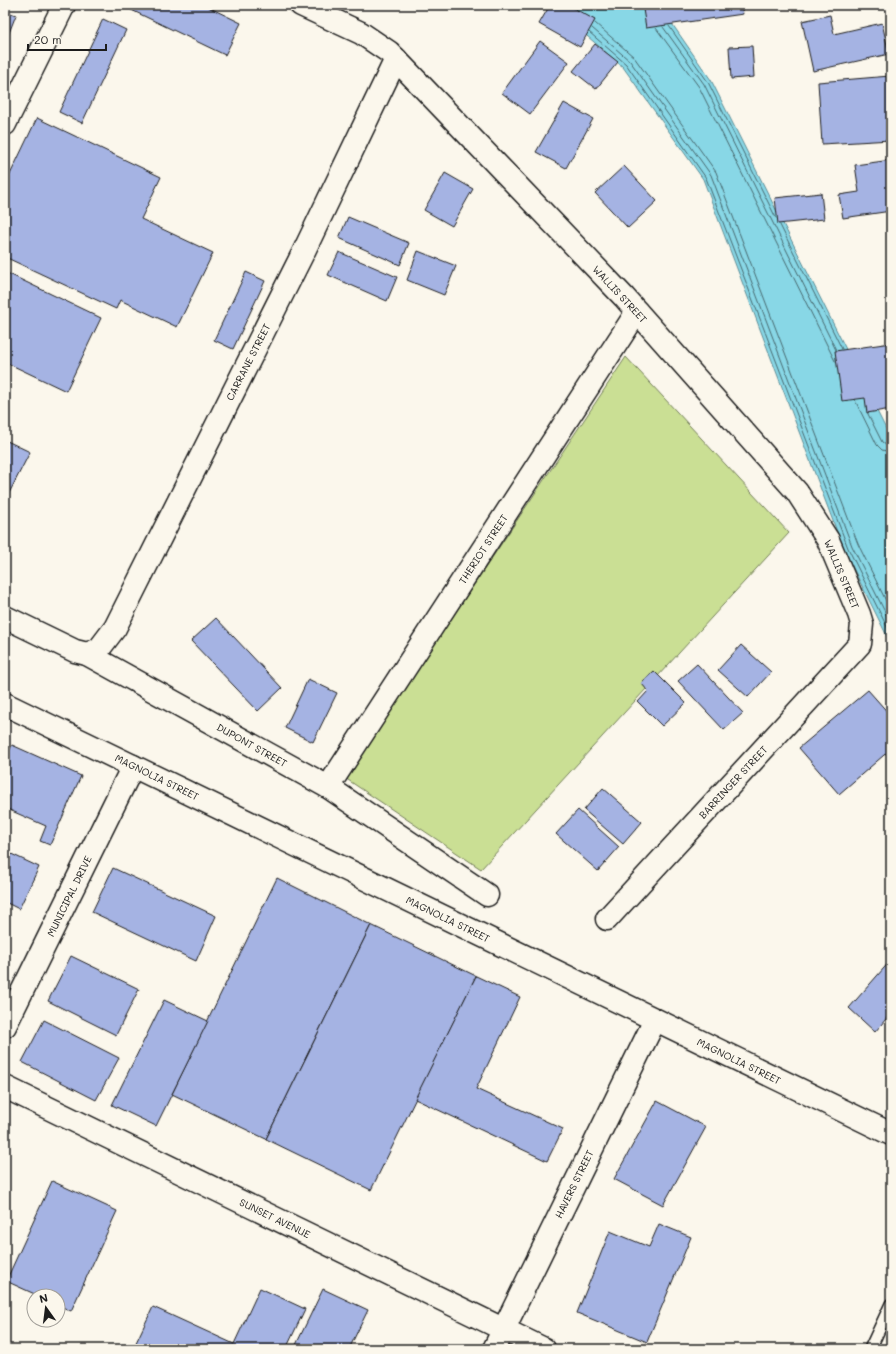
<svg xmlns="http://www.w3.org/2000/svg" width="896" height="1354" font-family="Mali,sans-serif">
<rect width="100%" height="100%" fill="#fbf7ec"/>
<filter id="ink" filterUnits="userSpaceOnUse"><feTurbulence type="fractalNoise" baseFrequency=".025" numOctaves="2"/><feDisplacementMap in="SourceGraphic" scale="8" xChannelSelector="R" yChannelSelector="G"/><feConvolveMatrix kernelMatrix="1 2 1 2 8 2 1 2 1" color-interpolation-filters="sRGB"/></filter>
<g filter="url(#ink)">
<polygon fill="#cadf94" stroke="#737e58" points="626,357 789,533 481,869 345,778"/>
<polygon fill="#88d7e6" stroke="#5d8c95" points="551,5 659,5 711,80 887,431 891,442 891,644 844,550 703,179 623,67"/>
<g fill="none" stroke-linecap="round" stroke-linejoin="round">
<g stroke="#47676d" stroke-width="1">
<polyline points="595,23 634,57 716,172 858,544 891,611"/>
<polyline points="669,26 708,82 776,218"/>
<polyline points="663,27 704,84 836,350"/>
<polyline points="592,28 630,61 711,175 852,546 891,624"/>
<polyline points="656,28 699,87 835,361"/>
<polyline points="589,32 626,64 706,178 848,548 891,635"/>
<polyline points="780,225 842,349"/>
<polyline points="855,400 877,445 882,450 891,452"/>
<polyline points="868,414 882,442 886,445 891,446"/>
</g>
</g>
<g fill="#a5b3e3" stroke="#1c1c1c">
<polygon points="121,5 204,5 241,23 225,55"/>
<polygon points="550,5 568,5 595,20 580,47 539,24"/>
<polygon points="664,5 741,5 743,14 646,28 643,9"/>
<polygon points="5,11 16,15 5,43"/>
<polygon points="830,15 834,34 882,23 889,54 813,71 802,21"/>
<polygon points="103,19 126,30 82,123 59,112"/>
<polygon points="540,41 569,62 530,114 502,93"/>
<polygon points="595,44 618,62 596,89 573,71"/>
<polygon points="752,46 754,77 731,79 729,47"/>
<polygon points="890,76 891,140 822,144 818,82"/>
<polygon points="564,103 593,119 566,168 536,152"/>
<polygon points="37,118 161,177 141,219 213,253 177,327 120,300 116,309 5,257 5,185"/>
<polygon points="891,160 891,211 843,218 839,195 859,192 855,165"/>
<polygon points="624,166 657,201 628,228 595,193"/>
<polygon points="445,173 473,189 452,226 424,210"/>
<polygon points="821,193 824,219 778,224 775,198"/>
<polygon points="348,217 409,243 400,265 339,238"/>
<polygon points="418,251 456,266 444,295 407,280"/>
<polygon points="339,252 397,277 387,301 328,275"/>
<polygon points="5,272 101,318 66,391 5,362"/>
<polygon points="246,272 265,281 233,349 214,340"/>
<polygon points="891,343 891,409 867,413 865,398 842,401 835,351"/>
<polygon points="5,440 30,452 5,501"/>
<polygon points="216,618 282,688 258,711 191,641"/>
<polygon points="741,645 771,672 748,697 718,670"/>
<polygon points="697,664 743,713 724,730 678,681"/>
<polygon points="654,671 686,703 662,726 638,702 648,691 641,683"/>
<polygon points="308,679 337,693 313,742 285,728"/>
<polygon points="868,690 891,716 891,749 839,794 799,748"/>
<polygon points="12,745 81,776 50,845 40,841 46,826 5,808 5,757 6,757"/>
<polygon points="603,788 642,822 623,844 584,810"/>
<polygon points="578,810 619,847 598,871 556,834"/>
<polygon points="5,851 39,867 19,909 7,903 5,908"/>
<polygon points="113,868 216,916 196,961 92,912"/>
<polygon points="277,878 371,925 266,1139 172,1094"/>
<polygon points="371,925 476,976 371,1190 266,1139"/>
<polygon points="71,956 139,989 116,1035 48,1001"/>
<polygon points="891,960 891,1013 875,1032 849,1008"/>
<polygon points="476,976 520,997 476,1089 563,1129 547,1161 415,1099"/>
<polygon points="164,1000 208,1021 156,1126 112,1105"/>
<polygon points="44,1020 119,1058 96,1100 22,1062"/>
<polygon points="657,1101 706,1127 663,1205 614,1179"/>
<polygon points="52,1181 117,1211 71,1311 58,1305 58,1296 39,1296 6,1281"/>
<polygon points="659,1224 691,1237 647,1342 577,1313 610,1231 649,1247"/>
<polygon points="260,1288 305,1309 286,1349 133,1349 153,1307 234,1344"/>
<polygon points="323,1289 368,1310 349,1349 294,1349"/>
</g>
<g fill="none" stroke-linecap="round" stroke-linejoin="round">
<g stroke="#1c1c1c" stroke-width="14">
<polyline id="service" points="870,1349 891,1304"/>
</g>
<g stroke="#1c1c1c" stroke-width="25">
<g id="minor">
<polyline points="301,5 361,33 389,52 624,297 797,492 828,540 859,614 862,624 860,644 607,919"/>
<polyline points="5,124 64,5"/>
<polyline points="5,617 75,651 87,654 328,787 487,895"/>
<polyline points="87,654 99,649 115,628 304,251 396,59"/>
<polyline points="5,704 891,1134"/>
<polyline points="328,787 637,312"/>
<polyline points="5,1026 133,766"/>
<polyline points="5,1087 544,1349"/>
<polyline points="494,1349 655,1020"/>
</g>
</g>
<use href="#service" stroke="#fbf7ec" stroke-width="11"/>
<use href="#minor" stroke="#fbf7ec" stroke-width="22"/>
</g>
</g>
<g text-anchor="middle" dominant-baseline="central" stroke-width="4" stroke-linejoin="round" paint-order="stroke">
<g font-size="10" fill="#1c1c1c" stroke="#fbf7ec">
<text transform="translate(620 294) rotate(47)">WALLIS STREET</text>
<text transform="translate(248 362) rotate(-63)">CARRANE STREET</text>
<text transform="translate(483 549) rotate(-57)">THERIOT STREET</text>
<text transform="translate(842 574) rotate(67)">WALLIS STREET</text>
<text transform="translate(252 745) rotate(29)">DUPONT STREET</text>
<text transform="translate(157 777) rotate(26)">MAGNOLIA STREET</text>
<text transform="translate(733 782) rotate(-47)">BARRINGER STREET</text>
<text transform="translate(69 896) rotate(-64)">MUNICIPAL DRIVE</text>
<text transform="translate(448 919) rotate(26)">MAGNOLIA STREET</text>
<text transform="translate(739 1061) rotate(26)">MAGNOLIA STREET</text>
<text transform="translate(574 1184) rotate(-64)">HAVERS STREET</text>
<text transform="translate(275 1218) rotate(26)">SUNSET AVENUE</text>
</g>
</g>
<rect width="896" height="1354" fill="none" stroke="#fbf7ec" stroke-width="20"/>
<rect x="10" y="10" width="876" height="1334" fill="none" stroke="#1c1c1c" stroke-width="1.5" filter="url(#ink)"/>
<g transform="translate(46 1308) rotate(346)"><circle r="19" fill="#fbf7ec" stroke="#a29f99"/>
<path d="M0-3L7 15L0 10L-7 15Z" fill="#1c1c1c"/>
<text y="-6" font-size="11" font-weight="bold" text-anchor="middle" fill="#1c1c1c">N</text>
</g>
<path d="M28 44v6h78v-6" fill="none" stroke="#1c1c1c" stroke-width="2"/>
<text x="34" y="44" font-size="12" fill="#1c1c1c" stroke="#fbf7ec" stroke-width="3" paint-order="stroke">20 m</text>
</svg>
